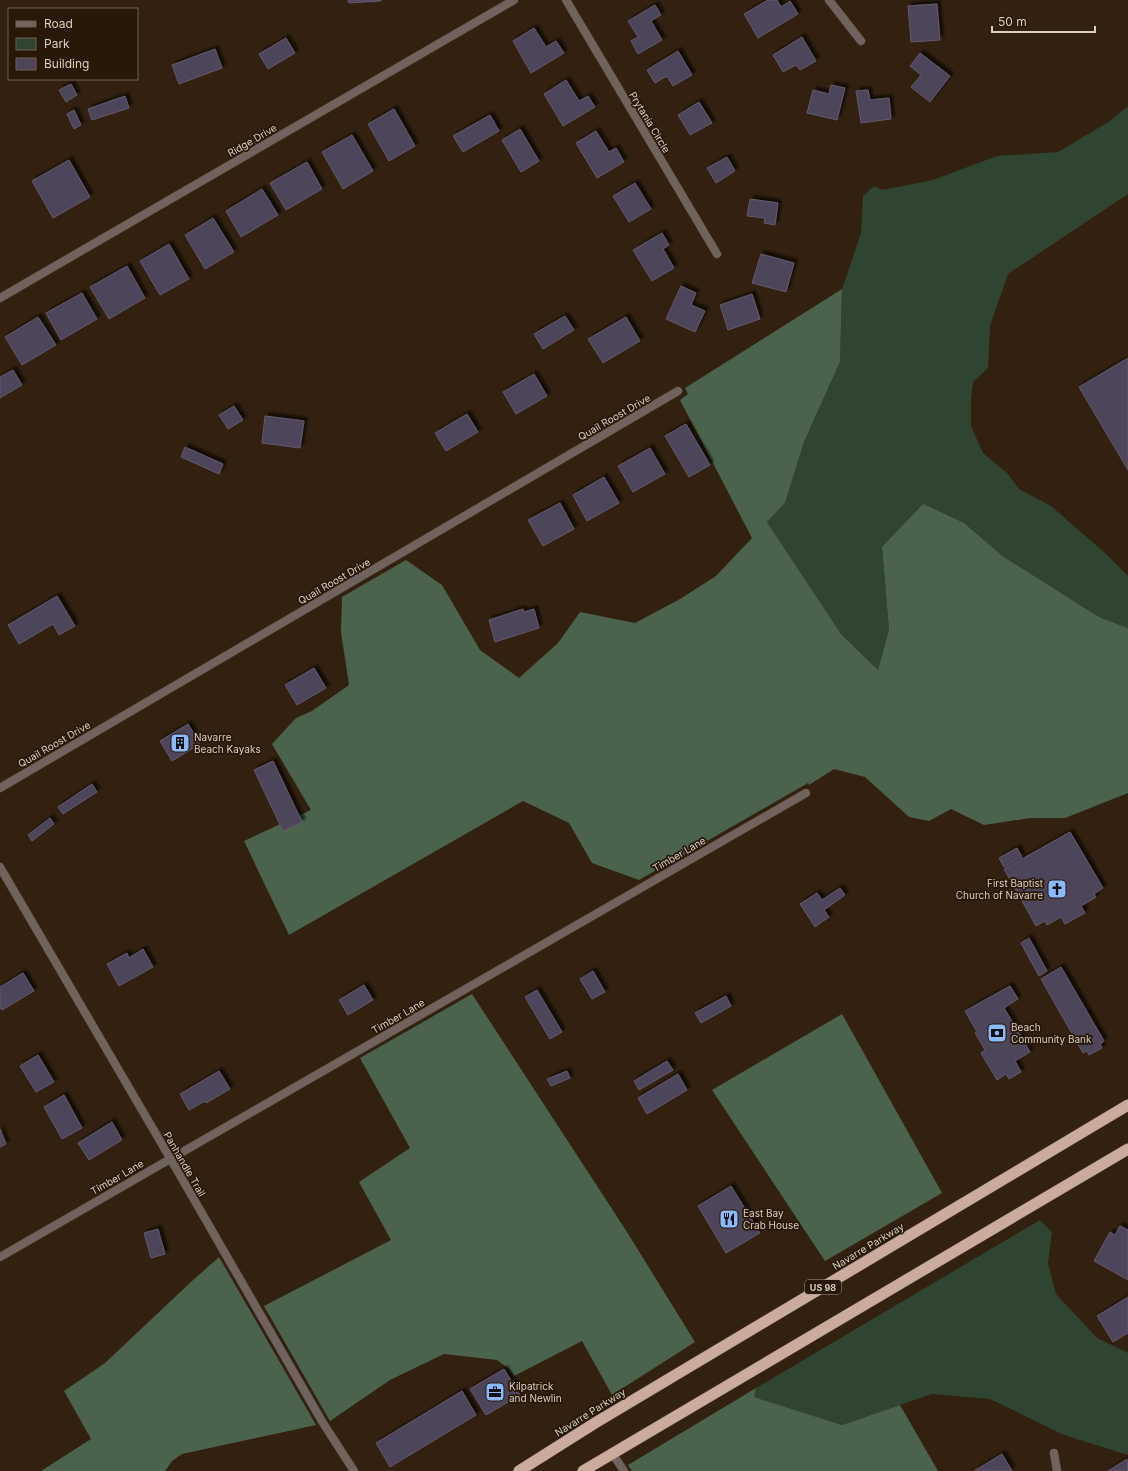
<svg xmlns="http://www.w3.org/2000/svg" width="1128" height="1471" font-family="Inter,sans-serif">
<defs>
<filter id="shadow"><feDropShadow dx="3.5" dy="-3.5" stdDeviation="1" flood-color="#0009"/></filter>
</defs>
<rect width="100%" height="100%" fill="#322110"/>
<g fill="#2f4431">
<polygon points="1128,106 1128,194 1008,274 990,326 988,368 973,382 971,400 971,426 983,453 1007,473 1019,489 1051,506 1106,554 1128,576 1128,628 1099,617 1004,557 964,523 882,547 889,629 878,670 841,634 767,522 785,503 804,442 840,362 842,289 861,233 863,196 874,186 882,190 933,180 997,156 1058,152 1110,121"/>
<polygon points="1040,1220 1052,1232 1048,1264 1056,1294 1097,1338 1128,1353 1128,1455 1064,1435 990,1399 932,1394 842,1425 754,1397 756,1388"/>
</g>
<g fill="#4b634c">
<polygon points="842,289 840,362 804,442 785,503 767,522 841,634 878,670 889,629 882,547 923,504 964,523 1004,557 1099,617 1128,628 1128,793 1065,818 1030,818 984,825 951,809 929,821 909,817 865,777 834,769 809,785 808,783 639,880 592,863 569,823 523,801 289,935 244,841 311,810 272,744 296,718 312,711 349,685 341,632 342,597 406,560 442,585 480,650 519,678 558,643 580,612 635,623 680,599 716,576 752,538 680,400 688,394 685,388"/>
<polygon points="472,994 627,1232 695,1342 612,1395 582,1341 514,1376 509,1369 497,1360 444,1354 390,1380 330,1421 264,1306 391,1240 359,1182 410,1148 360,1058"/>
<polygon points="842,1014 942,1193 825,1261 712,1090"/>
<polygon points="219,1257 316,1425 182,1454 172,1461 165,1471 41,1471 91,1439 64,1391 105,1363 192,1281"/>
<polygon points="756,1388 754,1397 842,1425 900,1405 938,1471 632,1471 628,1465"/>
</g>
<g fill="#4e445a" stroke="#63596f" filter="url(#shadow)">
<polygon points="348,0 381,0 381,1 349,3"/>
<polygon points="768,0 777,0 781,7 790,1 798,14 758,38 744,14"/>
<polygon points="937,4 940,40 911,42 908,6"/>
<polygon points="655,5 661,15 651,21 662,40 638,54 631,41 638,37 628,21"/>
<polygon points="534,28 546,47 556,41 564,53 531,73 513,41"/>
<polygon points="802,37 816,61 800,70 796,65 783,72 773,55"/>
<polygon points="286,38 295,53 268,69 259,54"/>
<polygon points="215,49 222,68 179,84 172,65"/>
<polygon points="678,51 692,75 673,86 667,76 655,83 647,70"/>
<polygon points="920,53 950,76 930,102 911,87 921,75 910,66"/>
<polygon points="566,80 579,101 588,96 595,107 563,126 544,94"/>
<polygon points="71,84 77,95 66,102 59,90"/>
<polygon points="831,85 845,88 837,120 807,113 813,90 829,94"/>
<polygon points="868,90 870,100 889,98 891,119 861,123 856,91"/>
<polygon points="125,96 129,108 92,120 88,109"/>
<polygon points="699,102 712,123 690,135 678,115"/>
<polygon points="394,109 415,146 389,161 368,124"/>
<polygon points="74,110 81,125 74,129 67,114"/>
<polygon points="490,115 499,131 463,152 453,136"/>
<polygon points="520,129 539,161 521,172 502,140"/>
<polygon points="596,131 609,152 616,148 624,162 597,178 576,143"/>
<polygon points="352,135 373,171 343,189 322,152"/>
<polygon points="727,157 735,171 716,183 707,168"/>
<polygon points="69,160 90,197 53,218 32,181"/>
<polygon points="307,162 322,189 286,210 270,183"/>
<polygon points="635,183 651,209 629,222 613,196"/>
<polygon points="262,189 278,215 241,237 226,211"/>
<polygon points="750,199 778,203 775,225 764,223 765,218 747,216"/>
<polygon points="213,218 234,252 205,269 185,235"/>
<polygon points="662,233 669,245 663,249 674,268 652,281 633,250"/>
<polygon points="169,244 189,279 160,295 140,261"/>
<polygon points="761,254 794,263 786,292 752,283"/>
<polygon points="127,266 145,298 109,319 90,287"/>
<polygon points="681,286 696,293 691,305 705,311 695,332 666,319"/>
<polygon points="82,293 97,319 61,340 46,313"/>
<polygon points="752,294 760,319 728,330 720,305"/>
<polygon points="565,316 574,330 543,349 534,334"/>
<polygon points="38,317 56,345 22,365 5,337"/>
<polygon points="626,317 640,341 603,363 588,339"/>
<polygon points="1128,358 1128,470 1079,387"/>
<polygon points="13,370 22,385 0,398 0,377"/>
<polygon points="534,374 547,396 516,414 503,392"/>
<polygon points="234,406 243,420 228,429 219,415"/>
<polygon points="467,414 478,432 446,451 435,433"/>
<polygon points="265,416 304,421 300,448 262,443"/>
<polygon points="686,424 710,465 689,477 665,436"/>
<polygon points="185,447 223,464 219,474 181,457"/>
<polygon points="650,448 665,474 633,492 618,466"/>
<polygon points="604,477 619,503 587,521 573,495"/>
<polygon points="560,503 574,529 543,546 528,520"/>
<polygon points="57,596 75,626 59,635 53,624 19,644 8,625"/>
<polygon points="523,609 524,612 534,609 539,628 495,642 489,620"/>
<polygon points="314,668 326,688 297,705 285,685"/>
<polygon points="188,724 200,744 172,761 160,741"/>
<polygon points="273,761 302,822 283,831 254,770"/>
<polygon points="92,784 97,792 63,814 58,807"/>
<polygon points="50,818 54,824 32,841 28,835"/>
<polygon points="1070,832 1103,888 1094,894 1096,897 1081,906 1085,913 1065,924 1061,917 1047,925 1045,921 1036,926 1004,869"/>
<polygon points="1017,848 1022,857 1004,867 999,858"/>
<polygon points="840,888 845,895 824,910 829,917 815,927 800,904 817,893 822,900"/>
<polygon points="1029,938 1047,971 1039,976 1021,943"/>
<polygon points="143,949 153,967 119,986 107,964 127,953 129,958"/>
<polygon points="1061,967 1104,1041 1100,1044 1102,1048 1089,1055 1087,1051 1083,1053 1041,979"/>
<polygon points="593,971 605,992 592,999 580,979"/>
<polygon points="23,973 34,991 2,1010 0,1008 0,987"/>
<polygon points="364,985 373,1000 348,1015 339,1000"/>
<polygon points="1010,986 1018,999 1004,1008 1030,1052 1015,1061 1021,1072 1009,1079 1006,1074 997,1080 981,1053 985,1050 975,1033 977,1032 965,1011"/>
<polygon points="537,990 562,1032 550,1039 525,997"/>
<polygon points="726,996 731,1006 701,1023 695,1013"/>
<polygon points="38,1055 54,1082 36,1092 20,1066"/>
<polygon points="667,1061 673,1070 639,1090 634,1081"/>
<polygon points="219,1071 230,1089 206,1103 205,1101 189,1110 180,1094"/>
<polygon points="567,1071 570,1078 551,1086 547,1079"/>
<polygon points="678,1074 687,1090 647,1114 638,1098"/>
<polygon points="64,1095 82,1128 62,1139 44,1107"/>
<polygon points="112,1122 122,1140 89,1160 78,1143"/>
<polygon points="0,1129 6,1144 0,1147"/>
<polygon points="731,1186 760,1233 726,1253 698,1206"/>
<polygon points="1120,1226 1128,1230 1128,1280 1094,1261 1110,1232 1115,1235"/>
<polygon points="158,1229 165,1254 151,1258 144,1233"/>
<polygon points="1128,1297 1128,1333 1113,1342 1097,1316"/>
<polygon points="504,1369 520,1395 486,1415 470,1389"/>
<polygon points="462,1391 476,1415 390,1467 376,1443"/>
<polygon points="1002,1454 1012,1471 974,1471"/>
<polygon points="1127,1459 1128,1471 1108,1471"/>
</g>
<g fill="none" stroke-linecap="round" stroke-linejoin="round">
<g stroke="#4d3d2d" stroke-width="9">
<g id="minor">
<polyline points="566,0 717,254"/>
<polyline points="829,0 861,41"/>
<polyline points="0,298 514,0"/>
<polyline points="0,788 678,391"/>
<polyline points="0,1257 806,793"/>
<polyline points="612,1453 624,1471"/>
<polyline points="1054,1453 1057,1471"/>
</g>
</g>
<g stroke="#4d3d2d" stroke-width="9">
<polyline id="tertiary" points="0,867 170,1158 323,1423 354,1471"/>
</g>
<g stroke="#4d3d2d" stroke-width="12">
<g id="trunk">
<polyline points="519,1471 595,1423 1128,1105"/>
<polyline points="583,1471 1128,1149"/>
</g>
</g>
<use href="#minor" stroke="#70625c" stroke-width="8"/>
<use href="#tertiary" stroke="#70625c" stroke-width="8"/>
<use href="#trunk" stroke="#cbab9d" stroke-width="11"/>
</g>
<defs>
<g id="building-square" transform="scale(1)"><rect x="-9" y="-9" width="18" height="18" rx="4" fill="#8abafc" stroke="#271807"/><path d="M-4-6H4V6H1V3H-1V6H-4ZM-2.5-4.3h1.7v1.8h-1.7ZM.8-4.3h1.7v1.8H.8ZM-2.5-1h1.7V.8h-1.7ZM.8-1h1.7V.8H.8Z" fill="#111"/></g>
<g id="church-square" transform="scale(1)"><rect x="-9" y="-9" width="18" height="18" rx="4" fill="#8abafc" stroke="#271807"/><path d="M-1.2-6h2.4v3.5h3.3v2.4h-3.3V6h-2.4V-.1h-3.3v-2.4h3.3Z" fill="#111"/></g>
<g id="bank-square" transform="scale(1)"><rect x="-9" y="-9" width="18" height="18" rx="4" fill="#8abafc" stroke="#271807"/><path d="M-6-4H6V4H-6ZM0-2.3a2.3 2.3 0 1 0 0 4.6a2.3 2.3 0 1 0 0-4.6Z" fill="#111"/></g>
<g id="restaurant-square" transform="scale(1)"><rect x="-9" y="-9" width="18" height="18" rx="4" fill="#8abafc" stroke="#271807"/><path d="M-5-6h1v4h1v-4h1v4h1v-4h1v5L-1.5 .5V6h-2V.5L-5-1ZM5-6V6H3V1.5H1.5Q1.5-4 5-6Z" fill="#111"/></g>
<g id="office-square" transform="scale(1)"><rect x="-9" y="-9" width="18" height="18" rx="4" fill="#8abafc" stroke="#271807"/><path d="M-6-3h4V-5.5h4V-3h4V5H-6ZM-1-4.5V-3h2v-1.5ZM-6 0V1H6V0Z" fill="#111"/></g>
</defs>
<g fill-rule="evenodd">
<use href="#building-square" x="180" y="743"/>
<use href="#church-square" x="1057" y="889"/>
<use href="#bank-square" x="997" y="1033"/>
<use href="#restaurant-square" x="729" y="1219"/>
<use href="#office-square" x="495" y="1392"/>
</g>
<g text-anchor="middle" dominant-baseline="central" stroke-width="3.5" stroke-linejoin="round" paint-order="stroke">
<rect fill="#271807" stroke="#a4988c" stroke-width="1" x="805" y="1280" width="36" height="14" rx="3"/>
<g font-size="9" font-weight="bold" fill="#dacfc5">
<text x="823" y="1287">US 98</text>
</g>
<g font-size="10" fill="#dacfc5" stroke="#271807">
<text transform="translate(650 122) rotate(59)">Prytania Circle</text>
<text transform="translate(252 140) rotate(-30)">Ridge Drive</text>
<text transform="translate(614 417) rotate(-30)">Quail Roost Drive</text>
<text transform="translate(334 581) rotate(-30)">Quail Roost Drive</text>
<text transform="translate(54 744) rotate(-30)">Quail Roost Drive</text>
<text transform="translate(679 854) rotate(-30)">Timber Lane</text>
<text transform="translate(398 1016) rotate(-30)">Timber Lane</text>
<text transform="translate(185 1164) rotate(60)">Panhandle Trail</text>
<text transform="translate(117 1177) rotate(-30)">Timber Lane</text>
<text transform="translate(868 1246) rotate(-31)">Navarre Parkway</text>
<text transform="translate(590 1412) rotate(-32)">Navarre Parkway</text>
</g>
<g font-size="10" fill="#dacfc5" stroke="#271807" text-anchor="start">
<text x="194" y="737">Navarre<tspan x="194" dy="12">Beach Kayaks</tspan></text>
<text x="1043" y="883" text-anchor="end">First Baptist<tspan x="1043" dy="12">Church of Navarre</tspan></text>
<text x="1011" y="1027">Beach<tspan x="1011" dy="12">Community Bank</tspan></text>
<text x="743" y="1213">East Bay<tspan x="743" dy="12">Crab House</tspan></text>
<text x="509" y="1386">Kilpatrick<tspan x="509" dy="12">and Newlin</tspan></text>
</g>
</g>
<rect x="8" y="8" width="130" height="72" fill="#271807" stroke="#6f6153"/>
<rect x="16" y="21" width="20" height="6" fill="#70625c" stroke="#6f6153"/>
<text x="44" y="28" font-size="12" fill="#dacfc5">Road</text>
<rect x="16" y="38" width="20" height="12" fill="#2f4431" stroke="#6f6153"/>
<text x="44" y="48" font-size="12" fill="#dacfc5">Park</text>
<rect x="16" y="58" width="20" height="12" fill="#4e445a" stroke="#6f6153"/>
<text x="44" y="68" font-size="12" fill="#dacfc5">Building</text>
<path d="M992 26v6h103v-6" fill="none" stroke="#dacfc5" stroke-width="2"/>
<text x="998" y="26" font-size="12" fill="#dacfc5" stroke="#271807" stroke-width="3" paint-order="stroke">50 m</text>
</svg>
